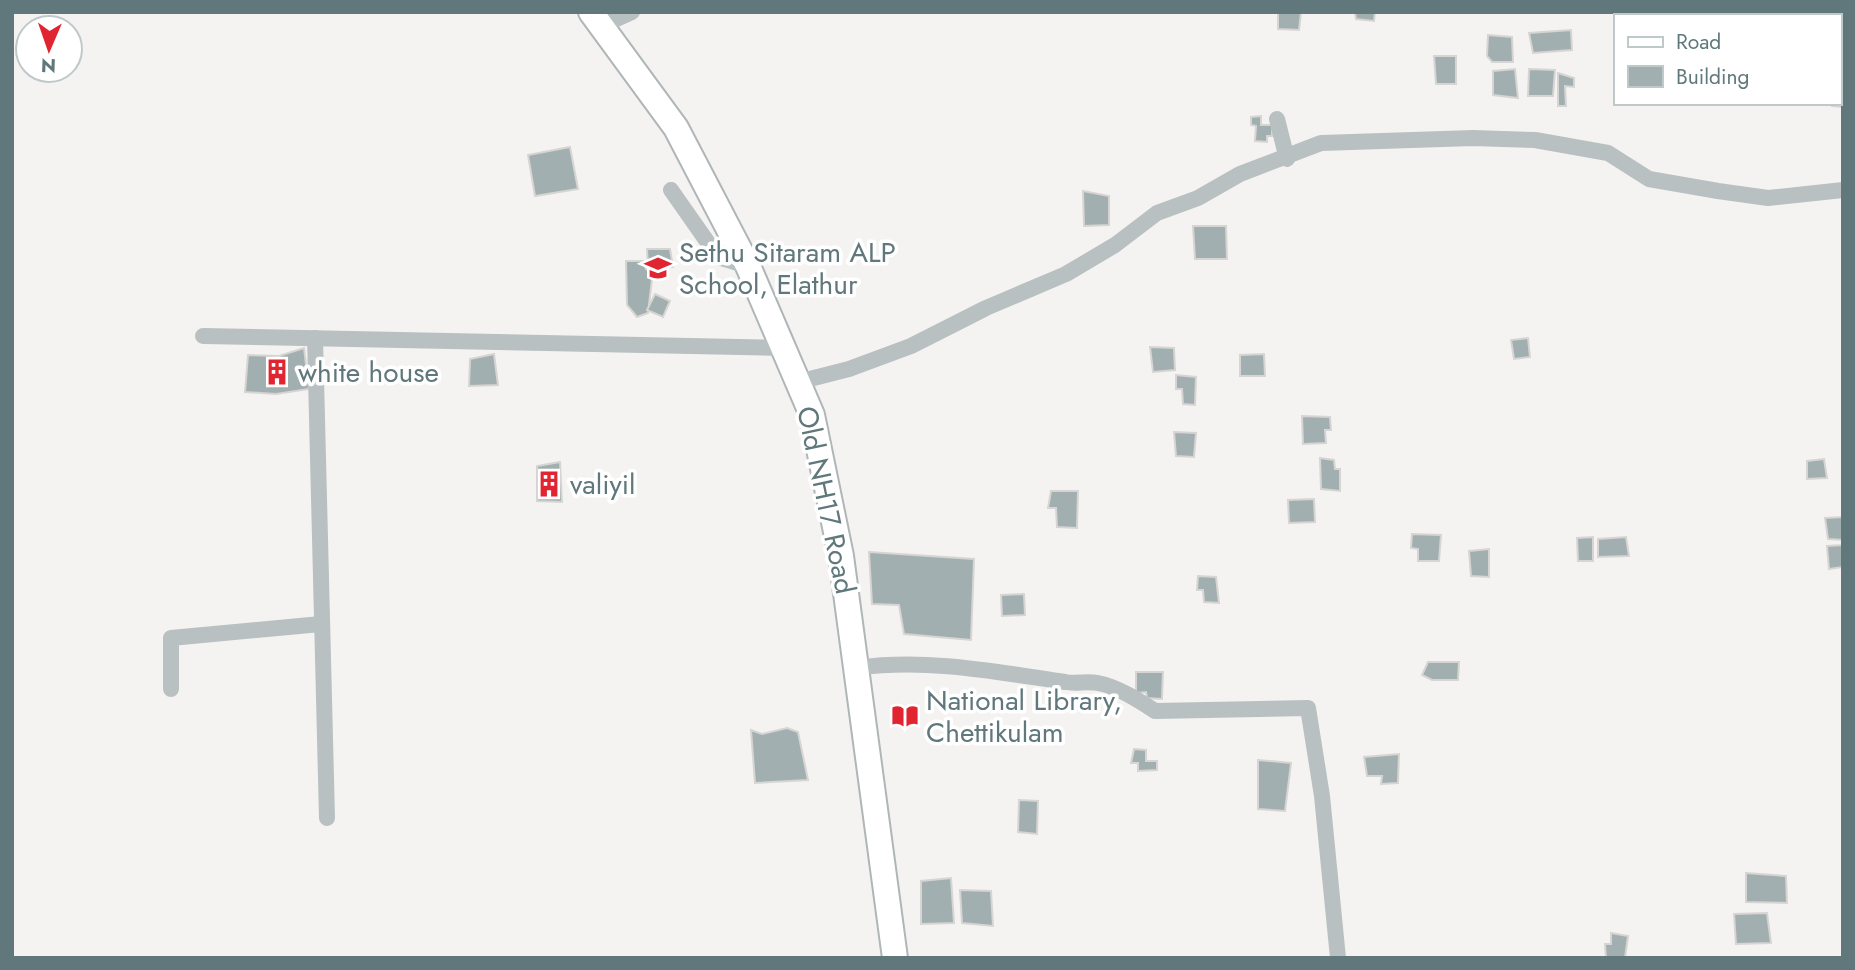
<svg xmlns="http://www.w3.org/2000/svg" width="1855" height="970" font-family="Jost,sans-serif">
<rect width="100%" height="100%" fill="#f5f3f1"/>
<g fill="#a2afb0" stroke="#d6d5d3" stroke-width="2">
<polygon points="1278,12 1301,12 1299,30 1278,29"/>
<polygon points="1375,12 1374,21 1356,19 1355,13 1350,12"/>
<polygon points="1571,30 1572,50 1533,53 1529,33"/>
<polygon points="1488,35 1512,37 1513,62 1492,62 1487,56"/>
<polygon points="1434,56 1456,56 1456,84 1436,84"/>
<polygon points="1842,61 1843,107 1832,106 1831,103 1839,103 1839,62"/>
<polygon points="1515,69 1518,98 1493,95 1493,71"/>
<polygon points="1529,69 1555,70 1553,96 1528,96"/>
<polygon points="1558,73 1574,78 1574,87 1565,86 1566,106 1558,106"/>
<polygon points="1261,116 1261,125 1272,125 1272,136 1267,136 1267,142 1255,141 1256,126 1251,125 1251,117"/>
<polygon points="570,147 578,189 535,196 528,155"/>
<polygon points="1083,191 1109,196 1109,225 1084,226"/>
<polygon points="1193,226 1226,226 1227,259 1195,259"/>
<polygon points="647,249 670,249 673,267 648,267"/>
<polygon points="626,261 643,261 646,269 653,270 648,313 637,317 627,305"/>
<polygon points="655,294 670,301 663,317 647,310"/>
<polygon points="1528,338 1530,357 1514,359 1511,340"/>
<polygon points="1150,347 1174,348 1175,370 1153,372"/>
<polygon points="304,348 309,389 276,394 245,392 248,355 279,356"/>
<polygon points="494,354 498,385 469,386 470,359"/>
<polygon points="1264,354 1265,376 1240,376 1240,355"/>
<polygon points="1176,375 1196,377 1195,405 1183,404 1182,389 1176,389"/>
<polygon points="1302,416 1330,417 1331,430 1325,430 1326,443 1303,444"/>
<polygon points="1174,432 1196,433 1194,457 1176,456"/>
<polygon points="1320,458 1334,460 1335,469 1340,469 1340,491 1321,489"/>
<polygon points="1824,459 1827,478 1807,479 1807,461"/>
<polygon points="560,462 562,502 537,501 537,466"/>
<polygon points="1051,491 1078,491 1077,528 1057,527 1056,508 1048,508"/>
<polygon points="1314,499 1315,522 1289,523 1288,500"/>
<polygon points="1843,517 1843,540 1828,539 1825,518"/>
<polygon points="1412,534 1441,535 1439,561 1418,561 1418,549 1411,548"/>
<polygon points="1593,537 1593,561 1578,561 1577,538"/>
<polygon points="1626,537 1629,556 1598,557 1598,539"/>
<polygon points="1843,545 1843,567 1829,569 1827,546"/>
<polygon points="1489,549 1489,577 1471,576 1469,551"/>
<polygon points="869,552 974,559 971,640 904,634 899,605 872,604"/>
<polygon points="1198,576 1216,577 1219,603 1204,602 1203,590 1197,590"/>
<polygon points="1024,594 1025,615 1002,616 1001,595"/>
<polygon points="1428,662 1459,662 1458,680 1432,680 1422,675"/>
<polygon points="1136,672 1163,672 1162,699 1147,698 1146,692 1136,693"/>
<polygon points="787,728 798,732 808,780 755,783 751,730 762,734"/>
<polygon points="1134,749 1146,750 1146,761 1157,761 1157,770 1138,771 1138,763 1131,763"/>
<polygon points="1399,754 1398,783 1381,784 1382,776 1367,776 1364,757"/>
<polygon points="1258,760 1291,763 1285,811 1258,809"/>
<polygon points="1019,800 1038,801 1037,834 1018,832"/>
<polygon points="1746,873 1786,876 1787,903 1746,902"/>
<polygon points="951,878 954,923 921,924 921,881"/>
<polygon points="960,890 991,891 993,926 962,923"/>
<polygon points="1767,913 1771,943 1736,944 1734,914"/>
<polygon points="1611,933 1628,936 1625,958 1606,958 1605,944 1611,944"/>
</g>
<g fill="none" stroke-linecap="round" stroke-linejoin="round">
<g stroke="#afb6b8" stroke-width="28">
<polyline id="primary" points="591,12 676,128 748,266 812,415 841,556 895,958"/>
</g>
<g stroke="#b9c0c1" stroke-width="16">
<polyline points="601,26 632,12"/>
<polyline points="1277,119 1287,159"/>
<polyline points="671,190 718,257 748,266"/>
<polyline points="203,336 784,348"/>
<polyline points="315,338 327,818"/>
<polyline points="798,382 849,369 911,346 986,308 1066,274 1115,245 1157,213 1198,198 1240,174 1321,143 1473,138 1535,140 1608,153 1649,179 1718,191 1768,198 1843,190"/>
<path d="M857 668C926 658 997 672 1065 682 1076 684 1087 681 1098 683 1118 687 1138 700 1155 711L1308 708 1322 796 1338 958"/>
<polyline points="171,689 171,638 321,624"/>
</g>
<use href="#primary" stroke="#fff" stroke-width="24"/>
</g>
<defs>
<g id="school-bare" transform="scale(2.1)"><path d="M0-5L7-2L0 1L-7-2ZM-4 1L0 2.5L4 1V4Q0 6-4 4Z" fill="#e02530" stroke="#fff" stroke-width="2.5" paint-order="stroke"/></g>
<g id="building-bare" transform="scale(2.1)"><path d="M-4-6H4V6H1V3H-1V6H-4ZM-2.5-4.3h1.7v1.8h-1.7ZM.8-4.3h1.7v1.8H.8ZM-2.5-1h1.7V.8h-1.7ZM.8-1h1.7V.8H.8Z" fill="#e02530" stroke="#fff" stroke-width="2.5" paint-order="stroke"/></g>
<g id="library-bare" transform="scale(2.1)"><path d="M-6-4Q-3-5.5-.7-3.5V5Q-3 3-6 4ZM6-4Q3-5.5 .7-3.5V5Q3 3 6 4Z" fill="#e02530" stroke="#fff" stroke-width="2.5" paint-order="stroke"/></g>
</defs>
<g fill-rule="evenodd">
<use href="#school-bare" x="658" y="268"/>
<use href="#building-bare" x="277" y="372"/>
<use href="#building-bare" x="549" y="484"/>
<use href="#library-bare" x="905" y="716"/>
</g>
<g text-anchor="middle" dominant-baseline="central" stroke-width="7" stroke-linejoin="round" paint-order="stroke">
<g font-size="28" fill="#60787b" stroke="#fff" text-anchor="start">
<text x="679" y="252">Sethu Sitaram ALP<tspan x="679" dy="32">School, Elathur</tspan></text>
<text x="298" y="372">white house</text>
<text x="570" y="484">valiyil</text>
<text x="926" y="700">National Library,<tspan x="926" dy="32">Chettikulam</tspan></text>
</g>
<g font-size="28" fill="#60787b" stroke="#fff">
<text transform="translate(826 500) rotate(78)">Old NH17 Road</text>
</g>
</g>
<rect width="1855" height="970" fill="none" stroke="#60787b" stroke-width="28"/>
<rect x="1614" y="14" width="228" height="91" fill="#ffffff" stroke="#bfc9ca" stroke-width="2"/>
<rect x="1628" y="37" width="35" height="10" fill="#ffffff" stroke="#bfc9ca" stroke-width="2"/>
<text x="1676" y="49" font-size="21" fill="#60787b">Road</text>
<rect x="1628" y="66" width="35" height="21" fill="#a2afb0" stroke="#bfc9ca" stroke-width="2"/>
<text x="1676" y="84" font-size="21" fill="#60787b">Building</text>
<g transform="translate(49 49) rotate(182)"><circle r="33" fill="#ffffff" stroke="#bfc9ca" stroke-width="2"/>
<path d="M0-5L12 26L0 18L-12 26Z" fill="#e02530"/>
<text y="-10" font-size="19" font-weight="bold" text-anchor="middle" fill="#60787b">N</text>
</g>
</svg>
